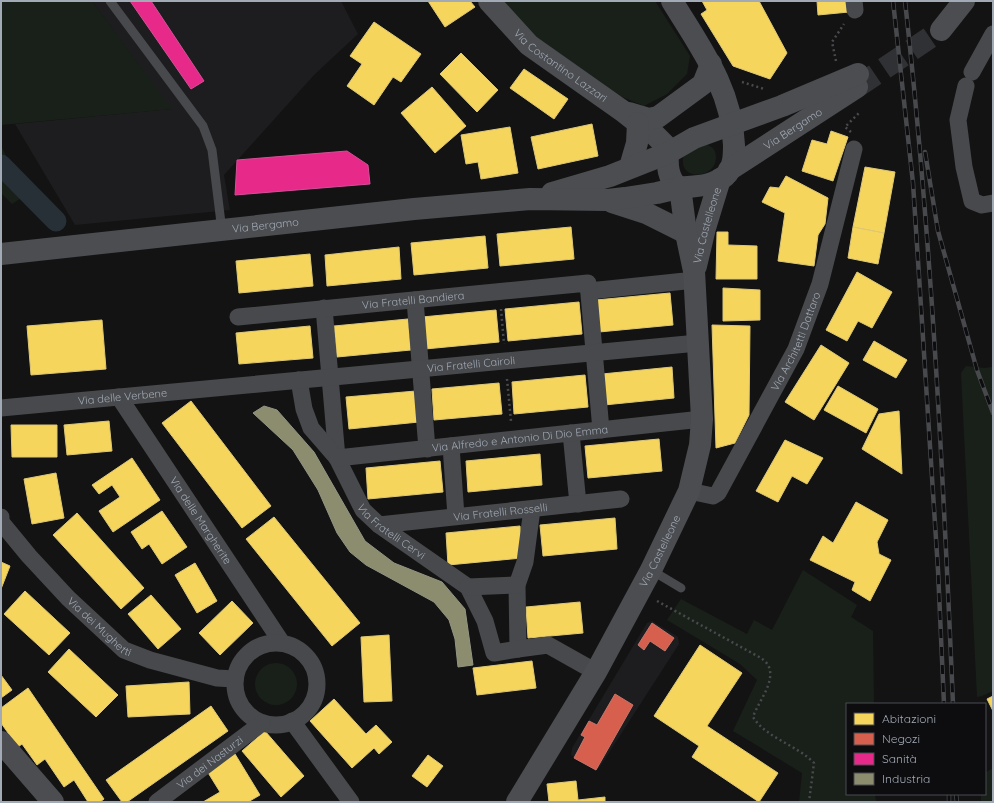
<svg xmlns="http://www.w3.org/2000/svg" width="994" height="803" font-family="Quicksand,sans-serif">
<rect width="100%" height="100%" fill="#131313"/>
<g fill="#1d1d1f">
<polygon points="92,1 341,1 358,34 314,75 224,175 230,210 75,225 15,124 171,109"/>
<polygon points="652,621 678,637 679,644 599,768 593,769 571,755 572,748 647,623"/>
</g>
<g fill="#192019">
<polygon points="1,1 92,1 172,109 1,125"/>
<polygon points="504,1 655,1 690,56 687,74 667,94 644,106 596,86 522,27"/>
<path d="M704 144C712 146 716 149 716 158 715 181 673 181 685 152Z"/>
<polygon points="1,145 24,196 12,204 1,193"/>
<polygon points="966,366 984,368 993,367 993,691 982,696 977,697 961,373"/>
<polygon points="803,570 857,605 851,617 873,631 874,704 847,704 847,794 875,794 876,801 799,802 802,773 733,731 757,680 740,664 667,620 681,599 747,634 754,620 772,630"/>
<circle cx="276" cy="684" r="21"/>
<polygon points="993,768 993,802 981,802 981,794 985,794 985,773"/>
</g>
<g fill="#f6d55c" stroke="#ddc877">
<polygon points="428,1 470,1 475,7 445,27"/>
<polygon points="702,1 759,1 787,53 770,79 733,66 701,14 707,10"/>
<polygon points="817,1 848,1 849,12 818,15"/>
<polygon points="374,22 421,54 401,82 393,77 374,105 347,86 362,64 350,56"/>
<polygon points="461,53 498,90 477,112 440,74"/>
<polygon points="524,69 568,99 554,119 510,88"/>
<polygon points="432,87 466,126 435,153 401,113"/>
<polygon points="592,124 598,156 538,169 531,137"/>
<polygon points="510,127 518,173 481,179 478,162 466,164 461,135"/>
<polygon points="831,131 848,137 833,181 802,171 812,140 827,144"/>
<polygon points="865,167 895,172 884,233 853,227"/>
<polygon points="786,176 828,198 825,224 818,235 814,266 778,261 785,213 762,202 770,187 779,188"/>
<polygon points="571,227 574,259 500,266 497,234"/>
<polygon points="853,227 884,233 878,264 848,258"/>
<polygon points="717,232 728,232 728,245 757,246 757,279 716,279"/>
<polygon points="485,236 488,268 414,275 411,243"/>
<polygon points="399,247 401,279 327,286 325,255"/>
<polygon points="310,254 313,286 239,293 236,261"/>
<polygon points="857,272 892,292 872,328 858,321 847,341 826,330"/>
<polygon points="723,288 760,290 760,320 723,321"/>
<polygon points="670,293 673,325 599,332 596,300"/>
<polygon points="579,302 582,334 508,341 505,309"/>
<polygon points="496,310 499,342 425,349 422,317"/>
<polygon points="408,319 411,350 337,357 334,326"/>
<polygon points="102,320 106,369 31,375 27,326"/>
<polygon points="712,325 750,326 749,415 735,443 716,448"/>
<polygon points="310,326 313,358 239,364 236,333"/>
<polygon points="874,341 907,360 896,378 863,360"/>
<polygon points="821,345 849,363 814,420 785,402"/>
<polygon points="672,367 674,398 604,405 602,374"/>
<polygon points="585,375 588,407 514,414 512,382"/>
<polygon points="499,383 502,414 434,420 432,389"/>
<polygon points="838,386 878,409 866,433 824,410"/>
<polygon points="416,391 419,422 349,429 346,397"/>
<polygon points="191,401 271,506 242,528 162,423"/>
<polygon points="899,411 902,474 862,449 879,414"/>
<polygon points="109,421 112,451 67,455 64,425"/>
<polygon points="11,425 57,425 57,457 12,457"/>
<polygon points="659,439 662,471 588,478 585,446"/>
<polygon points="785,440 823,458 807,484 792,476 778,502 756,491"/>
<polygon points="540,454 542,485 468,492 466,461"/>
<polygon points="132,458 160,500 113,532 99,511 120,497 112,485 99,494 92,485"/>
<polygon points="440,461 443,492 368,499 366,468"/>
<polygon points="56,473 64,518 32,524 24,479"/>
<polygon points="856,502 888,520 877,542 879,554 891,560 870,601 852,590 855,582 810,560 823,536 833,543"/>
<polygon points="162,511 187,547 162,564 149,544 142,549 131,532"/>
<polygon points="77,513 144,588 121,609 53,535"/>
<polygon points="274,517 360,623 332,646 246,539"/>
<polygon points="615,518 617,549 543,556 540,525"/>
<polygon points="520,526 522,558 448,565 446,533"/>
<polygon points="1,562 10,566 1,589"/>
<polygon points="195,563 217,601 197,613 175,575"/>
<polygon points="25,591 70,633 49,655 4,614"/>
<polygon points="151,595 181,629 158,649 128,614"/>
<polygon points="232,601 253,623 220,655 199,633"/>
<polygon points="580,602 583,633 528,638 526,607"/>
<polygon points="389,635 392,701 364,702 361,637"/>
<polygon points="700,645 742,673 707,726 778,773 759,802 692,757 699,746 654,716"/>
<polygon points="69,649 118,695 96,717 48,672"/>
<polygon points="532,661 536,688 477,695 473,668"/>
<polygon points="1,675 12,690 1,698"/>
<polygon points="189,682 190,714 128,717 126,686"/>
<polygon points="28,688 104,799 100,802 88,802 74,780 64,787 45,759 37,765 22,744 18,747 1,723 1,708"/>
<polygon points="993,696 993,711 987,699"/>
<polygon points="334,699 366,734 376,725 392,742 379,754 374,748 352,768 310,721"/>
<polygon points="211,706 228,731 127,802 122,802 106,780"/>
<polygon points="265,731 304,776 281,797 242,751"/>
<polygon points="235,754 260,795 248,802 203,802 220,792 207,771"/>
<polygon points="428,755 443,766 427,787 412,776"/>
<polygon points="576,781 578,800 605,797 605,802 549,802 547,784"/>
</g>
<g fill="#d6604d" stroke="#c6766c">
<polygon points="652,623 674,638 665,651 650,641 644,650 638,645"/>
<polygon points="615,694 633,705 596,770 574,758 585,737 581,735 589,721 597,725"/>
</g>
<g fill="#e7298a" stroke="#d25097">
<polygon points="130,1 151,1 204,81 191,89"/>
<polygon points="347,151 368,165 370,184 235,195 237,160"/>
</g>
<polygon fill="#8c8c6e" stroke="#939584" points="264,406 277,410 314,452 365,541 394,563 442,582 465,609 473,665 458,667 455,639 449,620 434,602 366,565 350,552 337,533 318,490 293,450 253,413"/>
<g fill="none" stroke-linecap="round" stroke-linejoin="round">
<polyline stroke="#263036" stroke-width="21" points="1,165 56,221"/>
<polyline stroke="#303134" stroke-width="22" stroke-dasharray="22 11" stroke-linecap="butt" points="857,87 941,30"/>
<g stroke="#484a4e" stroke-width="2.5" stroke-dasharray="2 3" stroke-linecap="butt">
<polyline points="836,61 832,42 844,24"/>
<polyline points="742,82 764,89"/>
<polyline points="851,132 845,127 859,113"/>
<polyline points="501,309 504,344"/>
<polyline points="507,379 511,421"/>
<path d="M657 601 761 658C764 660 768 664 769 667 775 683 758 702 753 717 766 738 797 745 814 763L809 802"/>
</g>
<g stroke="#47494c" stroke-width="9">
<polyline points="110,1 203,126 212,150 222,231"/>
<polyline points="651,570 681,588"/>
</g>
<g stroke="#47494c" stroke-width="17">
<polyline points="854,1 855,10"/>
<polyline points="972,72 993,34"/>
<polyline points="966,86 958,120 964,167 972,201 982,205 993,203"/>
<polyline points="589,291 695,280"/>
<polyline points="415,300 427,449"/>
<polyline points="324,308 337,458"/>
<path id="s1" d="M238 317 588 283 601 430"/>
<path id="s2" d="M299 380 304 409 311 428 337 458 363 510 379 525 468 587 485 621 494 653 518 649 517 585 525 562 532 509"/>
<path id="s3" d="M119 397 282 643"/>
<path id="s4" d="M1 408 698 343"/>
<polyline points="571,433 578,504"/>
<polyline points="451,446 456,516"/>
<path id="s5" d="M337 458 702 419"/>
<path id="s6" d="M689 491 713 496 718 493 796 349 820 284 854 149"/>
<path id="s7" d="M1 517V522L29 556 68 598 124 650 150 660 217 678 235 679"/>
<path id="s8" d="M379 525 621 499"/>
<polyline points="468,587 517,585"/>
<circle cx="276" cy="684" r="41"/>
<polyline points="518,649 548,645 596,672"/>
<polyline points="292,721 351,802"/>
<path id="s9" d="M157 802 262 723"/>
</g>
<g stroke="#4b4d51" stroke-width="22">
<path id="s10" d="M489 1 529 45 624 112 638 123 649 129 670 150"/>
<polyline points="941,30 964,1"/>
<polyline points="629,113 649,119 658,117 703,84 711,64"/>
<path d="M668 153C667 166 668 178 678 188 694 186 712 187 725 176 734 168 734 155 734 145 732 89 700 47 672 1"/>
<polyline points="630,167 637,143 638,123"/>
<path id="s11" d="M729 170 857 87"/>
<polyline points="552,193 610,176 668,153 694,138 782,106 858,74"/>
<polyline points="612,202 646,213 686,233"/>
<path id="s12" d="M1 254 414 209 530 199 608 200 625 198 657 193 678 188"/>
<path id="s13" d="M696 266 705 228 720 179"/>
<polyline points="1,742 53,802"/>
<path id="s14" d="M517 802 596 672 651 570 689 491 700 445 702 419 694 271 686 233 680 187"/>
</g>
<g stroke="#47494c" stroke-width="4.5">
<g id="rail">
<polyline points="893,1 913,183 938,570 944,704"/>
<path d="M905 1C931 234 943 469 953 704"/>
<polyline points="925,152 938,231 977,370 993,413"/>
<polyline points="949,794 949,802"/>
<polyline points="956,794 957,802"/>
</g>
</g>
<use href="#rail" stroke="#0d0d0f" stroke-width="3" stroke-dasharray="9" stroke-linecap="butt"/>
</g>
<g text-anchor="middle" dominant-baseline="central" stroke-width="4" stroke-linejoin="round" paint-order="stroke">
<g font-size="11" fill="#a2aab6" stroke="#0d0d0f">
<text stroke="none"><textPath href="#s10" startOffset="97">Via Costantino Lazzari</textPath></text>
<text stroke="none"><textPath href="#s11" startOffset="76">Via Bergamo</textPath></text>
<text stroke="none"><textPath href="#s13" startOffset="42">Via Castelleone</textPath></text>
<text stroke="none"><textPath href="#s12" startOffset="266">Via Bergamo</textPath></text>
<text stroke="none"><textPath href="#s1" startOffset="176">Via Fratelli Bandiera</textPath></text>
<text stroke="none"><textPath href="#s6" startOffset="201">Via Architetti Dattaro</textPath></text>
<text stroke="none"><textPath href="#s4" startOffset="472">Via Fratelli Cairoli</textPath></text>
<text stroke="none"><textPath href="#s4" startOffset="122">Via delle Verbene</textPath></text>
<text stroke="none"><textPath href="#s5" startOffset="184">Via Alfredo e Antonio Di Dio Emma</textPath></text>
<text stroke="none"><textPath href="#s8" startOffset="122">Via Fratelli Rosselli</textPath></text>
<text stroke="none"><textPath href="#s3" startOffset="148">Via delle Margherite</textPath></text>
<text stroke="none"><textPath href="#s2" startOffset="183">Via Fratelli Cervi</textPath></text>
<text stroke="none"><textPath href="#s14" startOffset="289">Via Castelleone</textPath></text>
<text stroke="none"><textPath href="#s7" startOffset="149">Via dei Mughetti</textPath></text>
<text stroke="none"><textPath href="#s9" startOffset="66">Via dei Nasturzi</textPath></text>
</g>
</g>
<rect width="994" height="803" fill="none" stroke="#a2aab6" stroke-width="4"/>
<rect x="846" y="703" width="140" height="92" fill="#0d0d0f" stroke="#494c52"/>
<rect x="854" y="713" width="20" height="12" fill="#f6d55c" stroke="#494c52"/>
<text x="882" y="723" font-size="12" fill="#a2aab6">Abitazioni</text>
<rect x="854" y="733" width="20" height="12" fill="#d6604d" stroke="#494c52"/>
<text x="882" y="743" font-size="12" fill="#a2aab6">Negozi</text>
<rect x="854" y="753" width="20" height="12" fill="#e7298a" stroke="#494c52"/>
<text x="882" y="763" font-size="12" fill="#a2aab6">Sanità</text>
<rect x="854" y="773" width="20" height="12" fill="#8c8c6e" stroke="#494c52"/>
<text x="882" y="783" font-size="12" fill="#a2aab6">Industria</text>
</svg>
